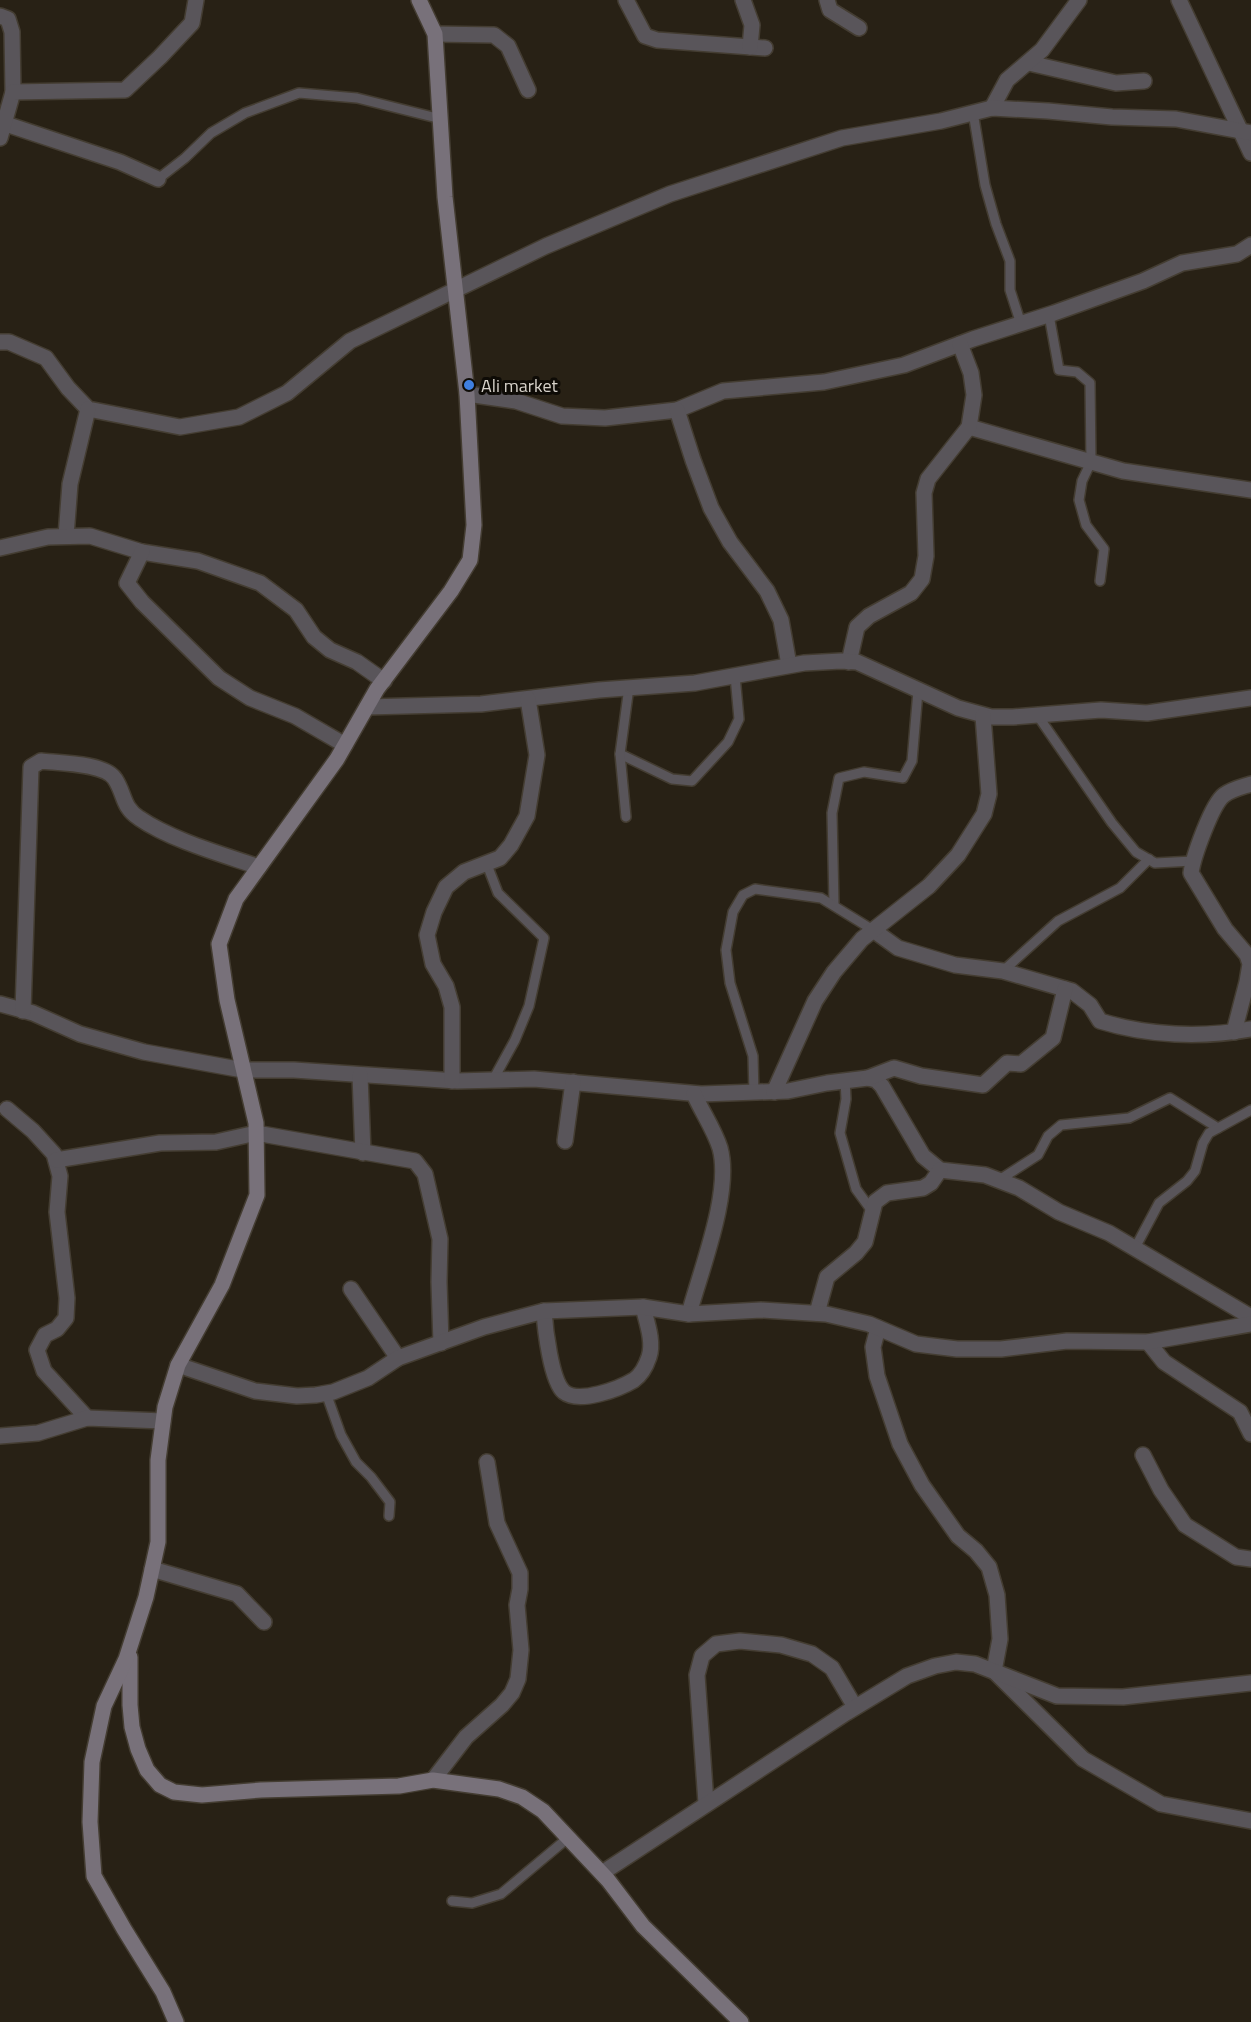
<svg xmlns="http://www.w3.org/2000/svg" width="1251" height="2022" font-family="'Titillium Web',sans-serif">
<rect width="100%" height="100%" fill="#282115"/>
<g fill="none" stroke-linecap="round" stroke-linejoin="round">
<g stroke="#443d32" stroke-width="12">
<g id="lane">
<polyline points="973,112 985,185 996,224 1010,261 1010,290 1021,324"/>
<polyline points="158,179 185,158 211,133 245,113 299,93 357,98 441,119"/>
<polyline points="1049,315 1059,370 1077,372 1090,383 1091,462 1082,481 1079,500 1086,525 1104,549 1100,581"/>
<polyline points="1038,716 1112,823 1136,852 1155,863 1193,861"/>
<polyline points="620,754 672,779 692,781 728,742 739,719 735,676"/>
<polyline points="626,817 620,754 629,687"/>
<polyline points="486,862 498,893 544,938 529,1006 515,1040 493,1080"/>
<polyline points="834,905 832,813 839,778 864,772 903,778 912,761 918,691"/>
<polyline points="1003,971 1058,921 1120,888 1149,859"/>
<polyline points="845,1080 846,1099 840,1133 856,1189 872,1211"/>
<polyline points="754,1094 753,1056 730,983 726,950 733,912 743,895 755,889 821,898 873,930"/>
<polyline points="999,1180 1038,1155 1048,1136 1061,1125 1129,1118 1170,1098 1218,1128"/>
<polyline points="1135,1248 1159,1203 1187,1181 1195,1171 1203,1143 1209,1133 1251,1110"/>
<polyline points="326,1393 341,1435 356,1462 371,1477 390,1502 389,1516"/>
<polyline points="452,1901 472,1903 501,1894 569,1837"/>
</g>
</g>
<g stroke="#443d32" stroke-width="18">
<g id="street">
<polyline points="626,0 645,36 657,40 765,48"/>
<polyline points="743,0 752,25 750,47"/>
<polyline points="827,0 830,10 859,28"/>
<polyline points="1179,0 1251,153"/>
<polyline points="0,16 8,19 12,32 13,92"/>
<polyline points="435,34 494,35 508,46 528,90"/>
<polyline points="1029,63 1116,83 1144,81"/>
<polyline points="992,108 1007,80 1042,50 1079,0"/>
<polyline points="0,122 120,162 158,179"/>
<polyline points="0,138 13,92 125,90 160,57 192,23 196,0"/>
<polyline points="0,342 9,342 46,358 68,388 88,409 180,427 239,417 287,393 350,341 546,246 670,194 842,138 941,121 992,108 1048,111 1112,117 1176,119 1251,133"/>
<polyline points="467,394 516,401 562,416 605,418 677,410 723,391 824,382 904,365 973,339 1054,313 1143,281 1182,263 1237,254 1251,245"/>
<polyline points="677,410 693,460 711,508 730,542 767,591 781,620 789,665"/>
<polyline points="969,427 1123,471 1251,490"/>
<polyline points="66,536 70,484 88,409"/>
<polyline points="0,548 48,537 90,536 142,552 198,561 260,583 296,610 314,637 330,650 357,662 384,681"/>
<polyline points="142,552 127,583 142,602 219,678 250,698 295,716 345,745"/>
<polyline points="849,662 857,627 869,616 911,593 922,579 926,556 924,493 928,479 969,427 974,395 971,373 960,344"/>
<polyline points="367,707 481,704 599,690 695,683 804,663 841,661 857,662 958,708 991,717 1013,717 1101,710 1147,713 1251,698"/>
<path d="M873 930 898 948 955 965 1003 971 1072 991 1090 1005 1100 1021C1148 1036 1202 1038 1251 1029"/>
<polyline points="0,1004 33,1013 80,1034 144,1052 243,1070 294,1070 457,1081 534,1079 701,1094 788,1091 827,1083 868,1078 876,1080 882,1086 923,1156 940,1170 985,1175 1019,1188 1059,1212 1109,1233 1251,1317"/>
<path d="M23 1011 31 767 41 761C59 763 105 763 115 779 125 794 122 807 139 818 171 840 221 854 259 867"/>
<path d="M1234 1032 1247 982 1250 964 1247 955 1225 929 1191 873C1193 857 1212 804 1224 795 1232 789 1242 787 1251 784"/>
<polyline points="360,1075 363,1153"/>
<polyline points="868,1078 894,1068 921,1076 983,1085 1007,1063 1021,1064 1053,1038 1065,989"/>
<polyline points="452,1081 452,1007 446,986 433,964 427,935 434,912 446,887 464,872 500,858 511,845 527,816 537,755 528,699"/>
<polyline points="774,1092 815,1001 834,972 862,939 929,886 958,855 984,814 989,794 983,716"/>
<polyline points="7,1109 33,1131 54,1154 60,1176 57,1212 67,1298 66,1318 57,1329 45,1335 37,1350 44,1371 87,1418"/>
<polyline points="565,1141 573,1082"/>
<polyline points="56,1160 160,1143 216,1142 256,1133 415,1161 425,1174 440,1239 439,1282 441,1343"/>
<polyline points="351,1289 398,1358"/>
<path d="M544 1311C545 1328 551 1381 564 1392 579 1404 619 1389 634 1380 641 1375 646 1366 649 1357 654 1342 647 1323 643 1307"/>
<polyline points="817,1313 827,1277 856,1253 865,1242 875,1202 887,1193 923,1188 931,1183 940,1170"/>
<path d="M689 1314C701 1269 732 1192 720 1148 714 1129 702 1112 694 1094"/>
<polyline points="878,1328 873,1347 877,1376 900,1444 922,1485 958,1536 976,1551 989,1567 997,1595 1000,1639 994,1671 1083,1759 1161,1804 1251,1821"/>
<polyline points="1148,1342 1164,1362 1240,1412 1251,1434"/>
<polyline points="178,1365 255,1391 297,1396 316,1395 333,1392 368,1378 398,1358 484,1327 544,1311 643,1307 689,1314 761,1310 826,1314 869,1324 916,1344 957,1349 1001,1349 1067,1341 1148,1342 1251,1324"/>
<polyline points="0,1436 38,1433 87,1418 163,1421"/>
<polyline points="1143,1455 1161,1490 1185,1525 1236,1557 1251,1559"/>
<polyline points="152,1569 237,1594 264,1622"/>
<polyline points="433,1780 466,1737 502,1705 512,1693 518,1679 521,1650 517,1605 520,1589 520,1573 497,1523 487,1462"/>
<polyline points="706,1803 697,1675 702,1656 716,1644 740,1641 781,1645 812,1654 832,1668 855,1707"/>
<polyline points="602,1873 846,1713 907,1676 935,1666 956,1662 975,1664 1057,1696 1123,1697 1251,1683"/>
</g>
</g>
<g stroke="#443d32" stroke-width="18">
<g id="secondary">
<polyline points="130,1657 130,1705 132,1727 138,1749 147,1770 160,1785 174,1792 202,1795 261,1790 399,1786 433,1780 499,1789 522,1797 543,1811 608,1880 643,1926 741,2022"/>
<polyline points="176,2022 163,1992 124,1929 94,1876 90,1822 92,1762 104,1706 126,1659 146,1597 158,1542 158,1460 165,1407 178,1365 222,1285 257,1195 256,1123 227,1000 219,944 236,899 337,759 377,689 451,591 470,560 474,525 467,394 445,197 435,34 419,0"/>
</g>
</g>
<use href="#lane" stroke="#59555a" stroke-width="9"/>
<use href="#street" stroke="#59555a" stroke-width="15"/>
<use href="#secondary" stroke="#78717a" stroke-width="15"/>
</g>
<circle fill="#3f7fe0" stroke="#0e0b06" stroke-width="2" cx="469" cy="385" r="6"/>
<g text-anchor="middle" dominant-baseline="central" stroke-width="6" stroke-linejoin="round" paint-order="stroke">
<g font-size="18" fill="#d7d2ca" stroke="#0e0b06" text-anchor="start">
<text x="481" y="385">Ali market</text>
</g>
</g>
</svg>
